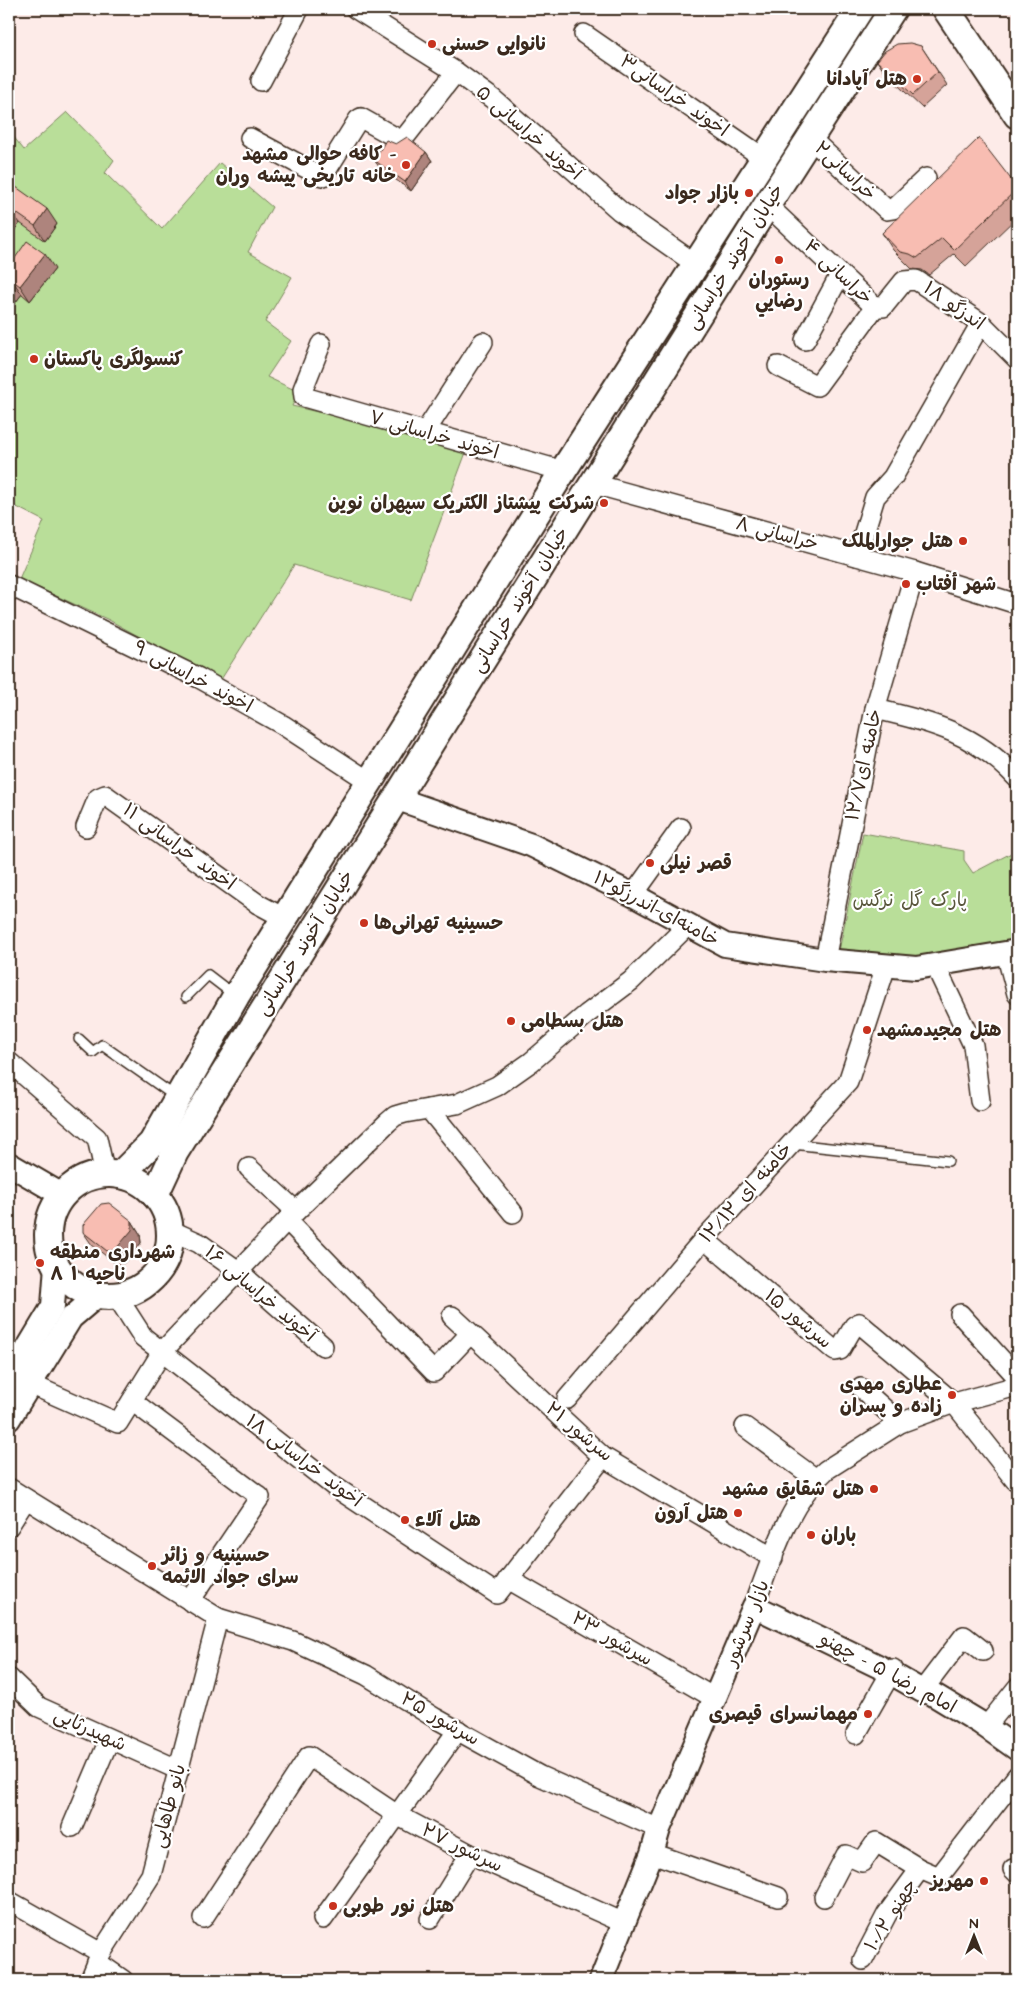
<svg xmlns="http://www.w3.org/2000/svg" width="1026" height="1989" font-family="'Architects Daughter','Playpen Sans Arabic',sans-serif">
<rect width="100%" height="100%" fill="#fdebe8"/>
<filter id="ink" filterUnits="userSpaceOnUse"><feTurbulence type="fractalNoise" baseFrequency=".02" numOctaves="2"/><feDisplacementMap in="SourceGraphic" scale="10" xChannelSelector="R" yChannelSelector="G"/><feConvolveMatrix kernelMatrix="1 2 1 2 8 2 1 2 1" color-interpolation-filters="sRGB"/></filter>
<g filter="url(#ink)">
<g fill="#b9de99" stroke="#7a845c">
<polygon points="67,112 114,160 105,173 162,229 220,163 272,207 248,252 292,277 265,322 291,341 267,377 299,392 292,406 468,447 411,600 294,565 220,681 109,620 19,579 44,521 9,503 9,131 24,150"/>
<polygon points="863,833 964,851 964,860 973,873 1017,850 1017,943 917,959 839,951"/>
</g>
<g fill="none" stroke-linecap="round" stroke-linejoin="round">
<g stroke="#3b2a1e" stroke-width="12">
<g id="service">
<polyline points="186,997 208,975 234,995"/>
<polyline points="79,1039 93,1052 102,1045 176,1097"/>
<polyline points="793,1144 948,1161"/>
</g>
</g>
<g stroke="#3b2a1e" stroke-width="22">
<g id="minor">
<polyline points="356,9 456,72 493,99 620,211 697,265"/>
<polyline points="584,34 765,159"/>
<polyline points="261,81 299,9"/>
<polyline points="250,138 319,175 323,176 358,120 361,118 402,141 456,72"/>
<polyline points="810,138 887,210 893,209 926,178"/>
<polyline points="767,205 875,307 883,307 904,281 916,280 981,323 1017,359"/>
<polyline points="805,340 840,275"/>
<polyline points="321,344 303,389 304,397 563,471"/>
<polyline points="778,366 817,386 875,307"/>
<polyline points="425,432 483,342"/>
<polyline points="594,484 915,572 1017,604"/>
<polyline points="857,556 875,497 893,477 981,323"/>
<polyline points="9,585 199,678 283,725 370,782"/>
<path d="M875 709C933 722 976 734 1017 778"/>
<polyline points="86,827 98,798 105,795 258,904 286,919"/>
<polyline points="633,895 681,828"/>
<polyline points="1006,953 1017,994"/>
<polyline points="825,960 875,709 915,572"/>
<polyline points="935,965 973,1045 980,1101"/>
<polyline points="9,1062 97,1138 105,1174"/>
<polyline points="429,1109 513,1213"/>
<polyline points="249,1168 296,1211"/>
<polyline points="287,1220 434,1372 469,1335"/>
<polyline points="170,1230 199,1243 238,1271 323,1346"/>
<polyline points="704,1239 835,1351 840,1350 854,1326 859,1323 954,1403 1015,1480"/>
<polyline points="116,1295 143,1337 335,1487 497,1594 603,1457"/>
<polyline points="960,1314 1017,1377"/>
<polyline points="452,1316 603,1457 773,1558"/>
<polyline points="30,1384 118,1423 162,1352 287,1220 388,1122 395,1116 405,1113 457,1104 497,1086 531,1062 587,1014 631,981 687,926"/>
<polyline points="861,1388 900,1423"/>
<polyline points="567,1399 704,1239 848,1082 886,966"/>
<polyline points="132,1401 260,1497 190,1601"/>
<polyline points="745,1427 816,1479"/>
<polyline points="9,1488 218,1618 293,1641 366,1675 435,1718 540,1776 659,1829"/>
<polyline points="9,1526 26,1499"/>
<polyline points="508,1579 716,1699"/>
<path d="M754 1606C772 1560 787 1504 826 1470L900 1423 954 1403 1017 1386"/>
<polyline points="9,1678 39,1707 179,1770"/>
<polyline points="922,1691 964,1636 983,1651"/>
<polyline points="986,1727 1017,1688"/>
<polyline points="856,1734 893,1669"/>
<polyline points="72,1827 109,1740"/>
<polyline points="652,1853 778,1897"/>
<polyline points="1013,1869 1017,1873"/>
<polyline points="824,1897 846,1855 862,1862 876,1842 920,1869"/>
<polyline points="9,1901 101,1953"/>
<polyline points="203,1918 309,1756 397,1815 470,1854 624,1923"/>
<polyline points="323,1919 458,1730"/>
<polyline points="430,1919 470,1854"/>
<polyline points="863,1960 887,1914 920,1869 939,1877 1017,1776"/>
<polyline points="97,1962 123,1980"/>
<polyline points="90,1980 101,1953 151,1875 218,1618"/>
</g>
</g>
<g stroke="#3b2a1e" stroke-width="26">
<g id="tertiary">
<polyline points="395,798 531,845 633,895 725,945 825,960 916,968 1017,951"/>
<polyline points="9,1164 62,1195"/>
<polyline points="9,1379 53,1306 56,1265"/>
<polyline points="9,1419 71,1318 98,1295"/>
<polyline points="601,1980 652,1853 659,1829 754,1606 882,1668 922,1691 931,1693 979,1722 1017,1749"/>
</g>
</g>
<g stroke="#3b2a1e" stroke-width="30">
<g id="secondary">
<polyline points="946,9 1017,115"/>
<circle cx="109" cy="1235" r="61"/>
<polyline points="120,1175 152,1143 236,996 563,471 860,9"/>
<polyline points="155,1195 175,1152 767,205 893,9"/>
</g>
</g>
<use href="#service" stroke="#fff" stroke-width="9"/>
<use href="#minor" stroke="#fff" stroke-width="19"/>
<use href="#tertiary" stroke="#fff" stroke-width="22"/>
<use href="#secondary" stroke="#fff" stroke-width="26"/>
</g>
<g fill="#d5a399" stroke="#3b2a1e">
<polygon points="921,46 947,85 922,108 886,74 877,61"/>
<polygon points="396,144 426,152 432,161 411,191 380,168 374,160"/>
<polygon points="9,182 57,224 45,241 20,223 9,237"/>
<polygon points="1017,187 1017,217 966,266 954,254 929,275 922,270 912,269 893,250 882,233"/>
<polygon points="9,258 13,261 55,269 30,301 22,294 9,311"/>
<polygon points="132,1221 140,1234 141,1243 124,1263 116,1264 92,1245 83,1232"/>
</g>
<g fill="#ae847d" stroke="#3b2a1e">
<polygon points="426,152 432,161 411,191 405,182"/>
<polygon points="9,208 20,223 9,237"/>
<polygon points="47,209 57,224 45,241 35,226"/>
<polygon points="45,254 55,269 30,301 20,286"/>
<polygon points="12,280 22,294 9,311 9,283"/>
<polygon points="132,1221 140,1234 141,1243 124,1263 115,1250"/>
</g>
<g fill="#f8bdb2" stroke="#3b2a1e">
<polygon points="910,43 921,46 938,72 913,95 877,61 885,51 897,44"/>
<polygon points="407,137 426,152 405,182 374,160 386,140 396,144"/>
<polygon points="979,138 1017,187 1017,189 954,250 942,238 917,258 910,254 900,252 882,233"/>
<polygon points="9,182 47,209 35,226 9,208 9,209"/>
<polygon points="27,241 45,254 20,286 12,280 9,283 9,258 13,261"/>
<polygon points="109,1203 132,1221 132,1230 115,1250 107,1251 83,1232 83,1225 101,1204"/>
</g>
</g>
<g fill="#c8321e" stroke="#fff" stroke-width="2">
<circle cx="432" cy="44" r="5"/>
<circle cx="917" cy="79" r="5"/>
<circle cx="406" cy="165" r="5"/>
<circle cx="749" cy="193" r="5"/>
<circle cx="779" cy="260" r="5"/>
<circle cx="34" cy="359" r="5"/>
<circle cx="604" cy="503" r="5"/>
<circle cx="963" cy="541" r="5"/>
<circle cx="906" cy="584" r="5"/>
<circle cx="650" cy="863" r="5"/>
<circle cx="364" cy="923" r="5"/>
<circle cx="511" cy="1021" r="5"/>
<circle cx="867" cy="1030" r="5"/>
<circle cx="40" cy="1263" r="5"/>
<circle cx="952" cy="1395" r="5"/>
<circle cx="874" cy="1489" r="5"/>
<circle cx="738" cy="1513" r="5"/>
<circle cx="405" cy="1520" r="5"/>
<circle cx="811" cy="1535" r="5"/>
<circle cx="152" cy="1566" r="5"/>
<circle cx="868" cy="1714" r="5"/>
<circle cx="984" cy="1881" r="5"/>
<circle cx="333" cy="1906" r="5"/>
</g>
<g text-anchor="middle" dominant-baseline="central" stroke-width="4.5" stroke-linejoin="round" paint-order="stroke">
<g font-size="19" font-weight="bold" fill="#3b2a1e" stroke="#fff" text-anchor="start">
<text x="442" y="44">نانوایی حسنی</text>
<text x="907" y="79" text-anchor="end">هتل آپادانا</text>
<text x="396" y="154" text-anchor="end">کافه حوالی مشهد -<tspan x="396" dy="22">خانه تاریخی پیشه وران</tspan></text>
<text x="739" y="193" text-anchor="end">بازار جواد</text>
<text x="779" y="279" text-anchor="middle">رستوران<tspan x="779" dy="22">رضايي</tspan></text>
<text x="44" y="359">کنسولگری پاکستان</text>
<text x="594" y="503" text-anchor="end">شرکت پیشتاز الکتریک سپهران نوین</text>
<text x="953" y="541" text-anchor="end">هتل جوارالملک</text>
<text x="916" y="584">شهر أفتاب</text>
<text x="660" y="863">قصر نیلی</text>
<text x="374" y="923">حسینیه تهرانی‌ها</text>
<text x="521" y="1021">هتل بسطامی</text>
<text x="877" y="1030">هتل مجيدمشهد</text>
<text x="50" y="1252">شهرداری منطقه<tspan x="50" dy="22">۸ ناحیه ۱</tspan></text>
<text x="942" y="1384" text-anchor="end">عطاری مهدی<tspan x="942" dy="22">زاده و پسران</tspan></text>
<text x="864" y="1489" text-anchor="end">هتل شقایق مشهد</text>
<text x="728" y="1513" text-anchor="end">هتل آرون</text>
<text x="415" y="1520">هتل آلاء</text>
<text x="821" y="1535">باران</text>
<text x="162" y="1555">حسینیه و زائر<tspan x="162" dy="22">سرای جواد الائمه</tspan></text>
<text x="858" y="1714" text-anchor="end">مهمانسرای قیصری</text>
<text x="974" y="1881" text-anchor="end">مهریز</text>
<text x="343" y="1906">هتل نور طوبی</text>
</g>
<g font-size="19" fill="#3b2a1e" stroke="#fff">
<text transform="translate(674 96) rotate(35)">اخوند خراسانی۳</text>
<text transform="translate(529 133) rotate(41)">آخوند خراسانی ۵</text>
<text transform="translate(845 171) rotate(43)">خراسانی۲</text>
<text transform="translate(735 257) rotate(-58)">خیابان آخوند خراسانی</text>
<text transform="translate(838 272) rotate(43)">خراسانی ۴</text>
<text transform="translate(954 306) rotate(35)">اندزگو ۱۸</text>
<text transform="translate(434 435) rotate(16)">اخوند خراسانی ۷</text>
<text transform="translate(777 534) rotate(15)">خراسانی ۸</text>
<text transform="translate(520 600) rotate(-58)">خیابان آخوند خراسانی</text>
<text transform="translate(193 677) rotate(28)">اخوند خراسانی ۹</text>
<text transform="translate(864 765) rotate(-78)">خامنه ای۱۲/۷</text>
<text transform="translate(179 847) rotate(36)">اخوند خراسانی ۱۱</text>
<text transform="translate(656 909) rotate(28)">خامنه‌ای-اندرزگو۱۲</text>
<text transform="translate(305 943) rotate(-58)">خیابان آخوند خراسانی</text>
<text transform="translate(746 1193) rotate(-48)">خامنه ای ۱۲/۱۲</text>
<text transform="translate(260 1294) rotate(40)">آخوند خراسانی ۱۶</text>
<text transform="translate(798 1319) rotate(40)">سرشور ۱۵</text>
<text transform="translate(579 1432) rotate(40)">سرشور ۲۱</text>
<text transform="translate(304 1461) rotate(37)">آخوند خراسانی ۱۸</text>
<text transform="translate(747 1623) rotate(-68)">بازار سرشور</text>
<text transform="translate(612 1639) rotate(30)">سرشور ۲۳</text>
<text transform="translate(888 1673) rotate(28)">امام رضا ۵ - چهنو</text>
<text transform="translate(440 1719) rotate(30)">سرشور ۲۵</text>
<text transform="translate(90 1730) rotate(25)">شهیدرثایی</text>
<text transform="translate(169 1806) rotate(-75)">بانو طاهایی</text>
<text transform="translate(462 1848) rotate(26)">سرشور ۲۷</text>
<text transform="translate(891 1915) rotate(-58)">چهنو ۱۰/۲</text>
</g>
<g font-size="19" fill="#5a573d" stroke="#fff">
<text x="910" y="900">پارک گل نرگس</text>
</g>
</g>
<rect width="1026" height="1989" fill="none" stroke="#fff" stroke-width="30"/>
<rect x="15" y="15" width="996" height="1959" fill="none" stroke="#3b2a1e" stroke-width="2" filter="url(#ink)"/>
<g transform="translate(974 1936)" stroke="#ffffff" stroke-width="4" paint-order="stroke">
<path d="M0-4L9 19L0 12L-9 19Z" fill="#3b2a1e"/>
<text y="-8" font-size="14" font-weight="bold" text-anchor="middle" fill="#3b2a1e">N</text>
</g>
</svg>
